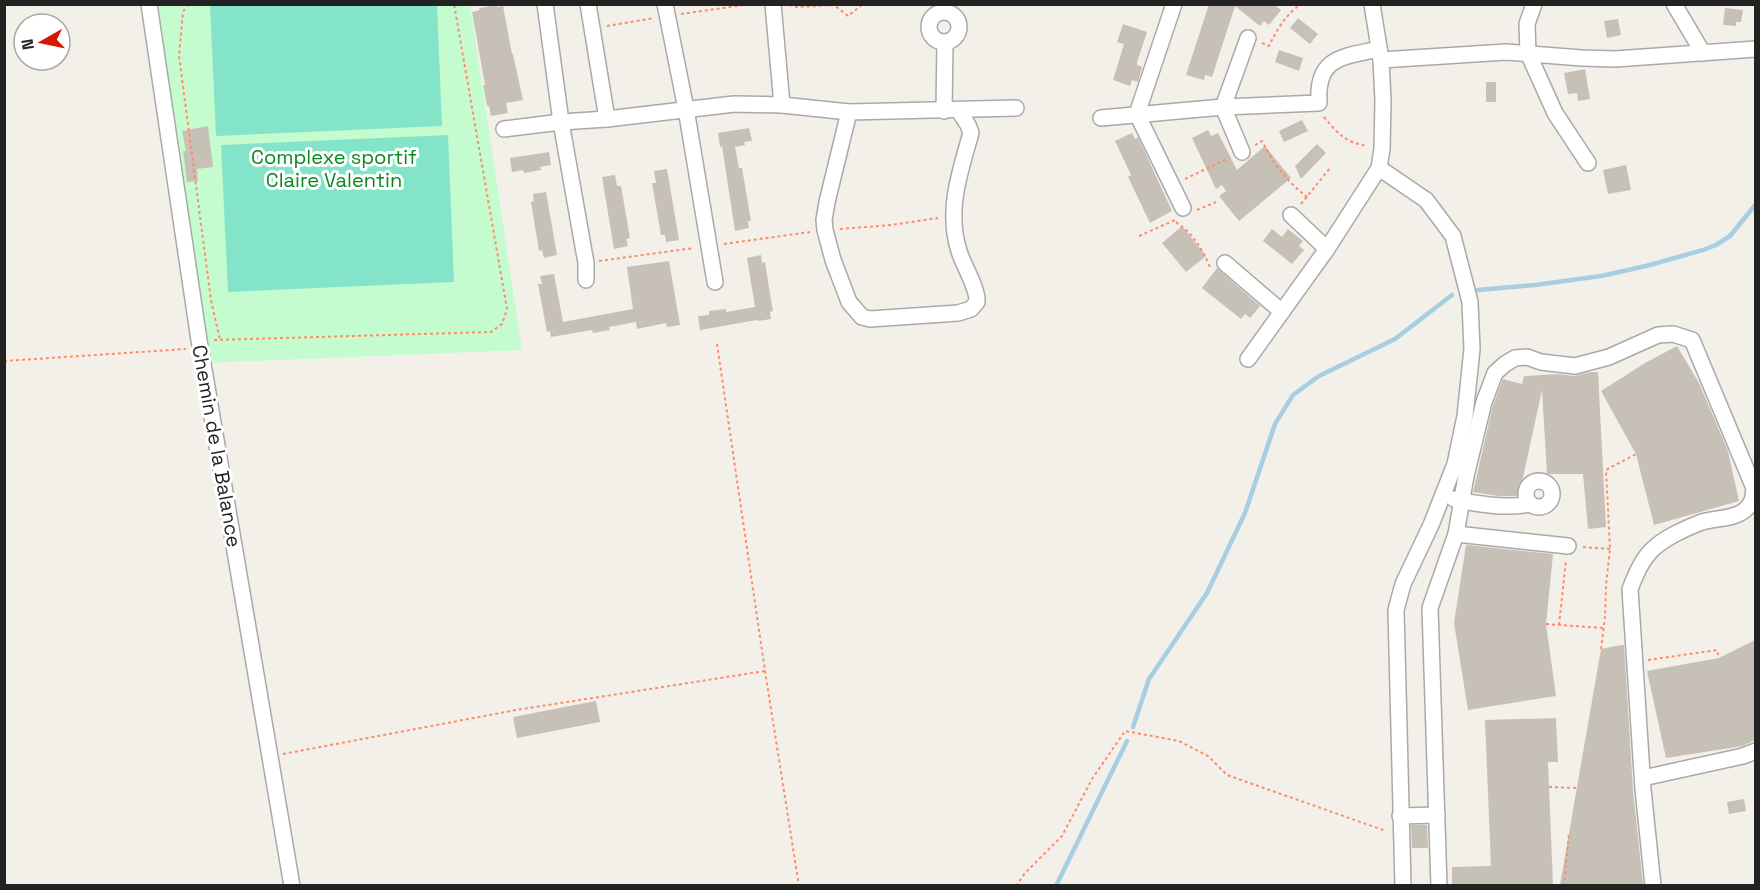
<svg xmlns="http://www.w3.org/2000/svg" width="1760" height="890" font-family="'Space Grotesk',sans-serif">
<rect width="100%" height="100%" fill="#f2f0e8"/>
<polygon fill="#c5fccf" points="149,5 470,5 522,350 203,363"/>
<g fill="#83e4c9">
<polygon points="210,5 437,5 442,126 216,136"/>
<polygon points="448,135 454,282 228,292 221,145"/>
</g>
<g fill="none" stroke-linecap="round" stroke-linejoin="round">
<g stroke="#a7cee1" stroke-width="4.5">
<polyline points="1478,290 1535,285 1601,276 1646,266 1703,250 1716,245 1730,236 1756,204"/>
<polyline points="1133,727 1149,679 1207,593 1245,513 1275,424 1293,395 1319,376 1395,339 1452,295"/>
<polyline points="1056,886 1127,741"/>
</g>
</g>
<g fill="#c7c0b7">
<polygon points="1209,4 1274,4 1281,10 1269,25 1264,21 1260,26 1235,6 1212,77 1205,75 1204,80 1186,75"/>
<polygon points="497,5 497,7 503,6 512,54 513,54 523,100 506,103 508,113 491,116 489,106 487,106 483,85 485,85 472,12 480,10 479,8"/>
<polygon points="1725,8 1743,10 1741,22 1736,22 1736,26 1723,25"/>
<polygon points="1298,18 1318,34 1310,44 1290,28"/>
<polygon points="1618,19 1621,35 1607,38 1604,21"/>
<polygon points="1123,24 1147,32 1137,62 1137,65 1142,67 1138,82 1132,80 1130,86 1113,80 1124,44 1117,42"/>
<polygon points="1279,50 1303,58 1299,71 1275,62"/>
<polygon points="1585,69 1590,99 1578,101 1577,93 1568,94 1564,73"/>
<rect x="1486" y="82" width="10" height="20"/>
<polygon points="1302,120 1308,131 1284,142 1279,131"/>
<polygon points="208,126 213,167 197,169 198,181 187,182 183,151 186,151 182,131"/>
<polygon points="749,128 752,141 744,142 745,145 735,147 739,168 742,168 751,221 748,221 749,228 735,231 722,146 720,147 718,133"/>
<polygon points="1208,130 1211,136 1218,133 1237,170 1265,146 1291,178 1239,221 1219,196 1226,191 1222,185 1216,189 1192,138"/>
<polygon points="1132,133 1135,139 1138,137 1172,211 1150,223 1128,177 1131,175 1115,141"/>
<polygon points="1317,144 1326,153 1301,179 1295,166"/>
<polygon points="549,152 551,165 540,167 541,170 524,173 523,170 512,172 510,158"/>
<polygon points="1626,165 1631,190 1608,194 1603,170"/>
<polygon points="667,169 679,240 666,242 665,235 661,235 652,183 656,183 654,171"/>
<polygon points="615,175 617,186 621,186 630,238 626,239 628,246 614,249 602,177"/>
<polygon points="546,192 557,255 544,258 542,250 539,251 531,202 534,201 533,194"/>
<polygon points="1182,226 1206,256 1186,272 1162,243"/>
<polygon points="1272,229 1282,237 1288,229 1303,241 1299,246 1304,250 1292,264 1263,241"/>
<polygon points="761,255 762,263 765,262 770,294 773,311 770,312 771,319 758,321 757,320 700,330 698,316 709,315 709,311 726,309 726,312 755,307 747,258"/>
<polygon points="669,261 680,325 667,327 666,323 637,329 636,322 609,327 610,330 593,333 592,330 551,337 550,331 547,332 538,284 542,284 540,276 554,274 563,322 633,309 627,267"/>
<polygon points="1217,268 1260,306 1250,318 1245,314 1241,319 1202,288"/>
<polygon points="1677,346 1699,383 1728,451 1739,501 1654,525 1636,454 1601,391 1645,363"/>
<polygon points="1590,372 1598,372 1606,527 1588,529 1583,474 1547,474 1542,390 1519,496 1498,496 1473,492 1493,405 1503,379 1522,384 1524,376 1558,374 1574,376"/>
<polygon points="1466,545 1553,554 1546,624 1556,696 1468,710 1454,623"/>
<polygon points="1755,640 1755,740 1743,746 1666,758 1647,671 1719,658"/>
<polygon points="1621,645 1624,645 1633,790 1643,885 1560,885 1601,649"/>
<polygon points="596,701 600,722 517,738 513,717"/>
<polygon points="1556,718 1558,762 1548,762 1553,885 1452,885 1452,867 1491,866 1485,720"/>
<polygon points="1744,799 1746,811 1729,814 1727,802"/>
<polygon points="1411,825 1427,825 1428,848 1412,848"/>
</g>
<g fill="none" stroke-linecap="round" stroke-linejoin="round">
<g stroke="#a9a9a9" stroke-width="18">
<g id="minor">
<polyline points="149,4 199,340 292,886"/>
<polyline points="545,4 561,122 586,263 586,280"/>
<polyline points="588,4 607,119"/>
<polyline points="665,4 686,109 715,282"/>
<polyline points="773,4 782,105"/>
<polyline points="1174,4 1137,114 1183,208"/>
<polyline points="1534,4 1527,24 1528,53 1555,113 1588,163"/>
<polyline points="1674,4 1703,53"/>
<circle cx="944" cy="27" r="15"/>
<polyline points="1381,60 1506,52 1582,58 1615,59 1756,49"/>
<polyline points="944,111 945,43"/>
<path d="M849 112 827 202 824 220 825 230 833 260 849 302 862 317 870 319 958 313 971 309 977 302C978 288 963 265 959 251 946 210 960 172 971 133L968 125 959 111"/>
<path d="M1101 118 1223 107 1319 103C1316 57 1342 57 1379 49"/>
<polyline points="504,129 561,122 607,119 734,104 782,105 849,112 1016,108"/>
<polyline points="1242,152 1223,107 1248,38"/>
<polyline points="1379,168 1426,200 1453,236 1470,302 1472,349 1465,416 1455,464 1431,525 1403,584 1396,610 1403,886"/>
<polyline points="1291,215 1327,249"/>
<polyline points="1225,263 1282,312"/>
<polyline points="1248,359 1327,249 1379,168 1382,149 1383,100 1381,60 1372,4"/>
<circle cx="1539" cy="494" r="13"/>
<path d="M1454 499C1475 504 1508 509 1529 504"/>
<polyline points="1456,534 1568,546"/>
<polyline points="1643,778 1743,756 1756,751"/>
<polyline points="1400,816 1437,815"/>
<path d="M1439 886 1430 608 1456 534 1466 476 1484 402 1495 373 1505 364 1515 358 1527 357 1541 362 1575 366 1609 357 1658 335 1673 334 1692 340 1754 488C1753 497 1753 503 1746 509 1736 519 1716 518 1702 522 1688 527 1664 538 1653 549 1642 559 1636 574 1630 589L1643 789 1653 886"/>
</g>
</g>
<g stroke="#ff8b6c" stroke-width="2" stroke-dasharray="3 3" stroke-linecap="butt">
<polyline points="188,4 183,12 179,56 211,300 220,340"/>
<polyline points="789,5 797,7 834,5 848,16 863,4"/>
<polyline points="681,14 751,4"/>
<polyline points="607,26 654,18"/>
<path d="M1262 43 1269 46C1277 30 1285 15 1301 4"/>
<path d="M1324 117C1338 134 1345 142 1367 146"/>
<path d="M1255 145 1262 141C1276 168 1284 178 1308 198"/>
<polyline points="1185,179 1229,158"/>
<polyline points="1301,204 1330,168"/>
<polyline points="1197,210 1216,202"/>
<path d="M1176 222C1194 235 1201 247 1210 267"/>
<polyline points="840,229 891,225 938,218"/>
<polyline points="1139,236 1175,220"/>
<polyline points="724,244 810,232"/>
<polyline points="599,261 694,248"/>
<polyline points="214,340 491,332 502,324 507,309 454,4"/>
<polyline points="717,344 765,671 799,886"/>
<polyline points="4,361 186,349"/>
<polyline points="1583,547 1610,549"/>
<polyline points="1546,624 1603,628"/>
<polyline points="1559,625 1566,560"/>
<polyline points="1601,649 1605,617 1606,585 1610,549 1606,470 1636,454"/>
<polyline points="1648,660 1717,650 1719,658"/>
<polyline points="283,754 516,710 765,671"/>
<polyline points="1549,787 1577,788"/>
<polyline points="1016,886 1025,873 1062,836 1092,779 1125,731 1179,741 1208,756 1227,775 1386,831"/>
<polyline points="1564,886 1569,833"/>
</g>
<use href="#minor" stroke="#fff" stroke-width="15"/>
</g>
<g text-anchor="middle" dominant-baseline="central" stroke-width="6" stroke-linejoin="round" paint-order="stroke">
<g font-size="20" fill="#068920" stroke="#fff">
<text x="334" y="157">Complexe sportif<tspan x="334" dy="23">Claire Valentin</tspan></text>
</g>
<g font-size="20" fill="#222" stroke="#fff">
<text transform="translate(217 446) rotate(80)">Chemin de la Balance</text>
</g>
</g>
<rect width="1760" height="890" fill="none" stroke="#222222" stroke-width="12"/>
<g transform="translate(42 42) rotate(261)"><circle r="28" fill="#ffffff" stroke="#a7a7a7" stroke-width="1.5"/>
<path d="M0-4.5L10 22L0 15L-10 22Z" fill="#d31700"/>
<text y="-9" font-size="16" font-weight="bold" text-anchor="middle" fill="#222222">N</text>
</g>
</svg>
